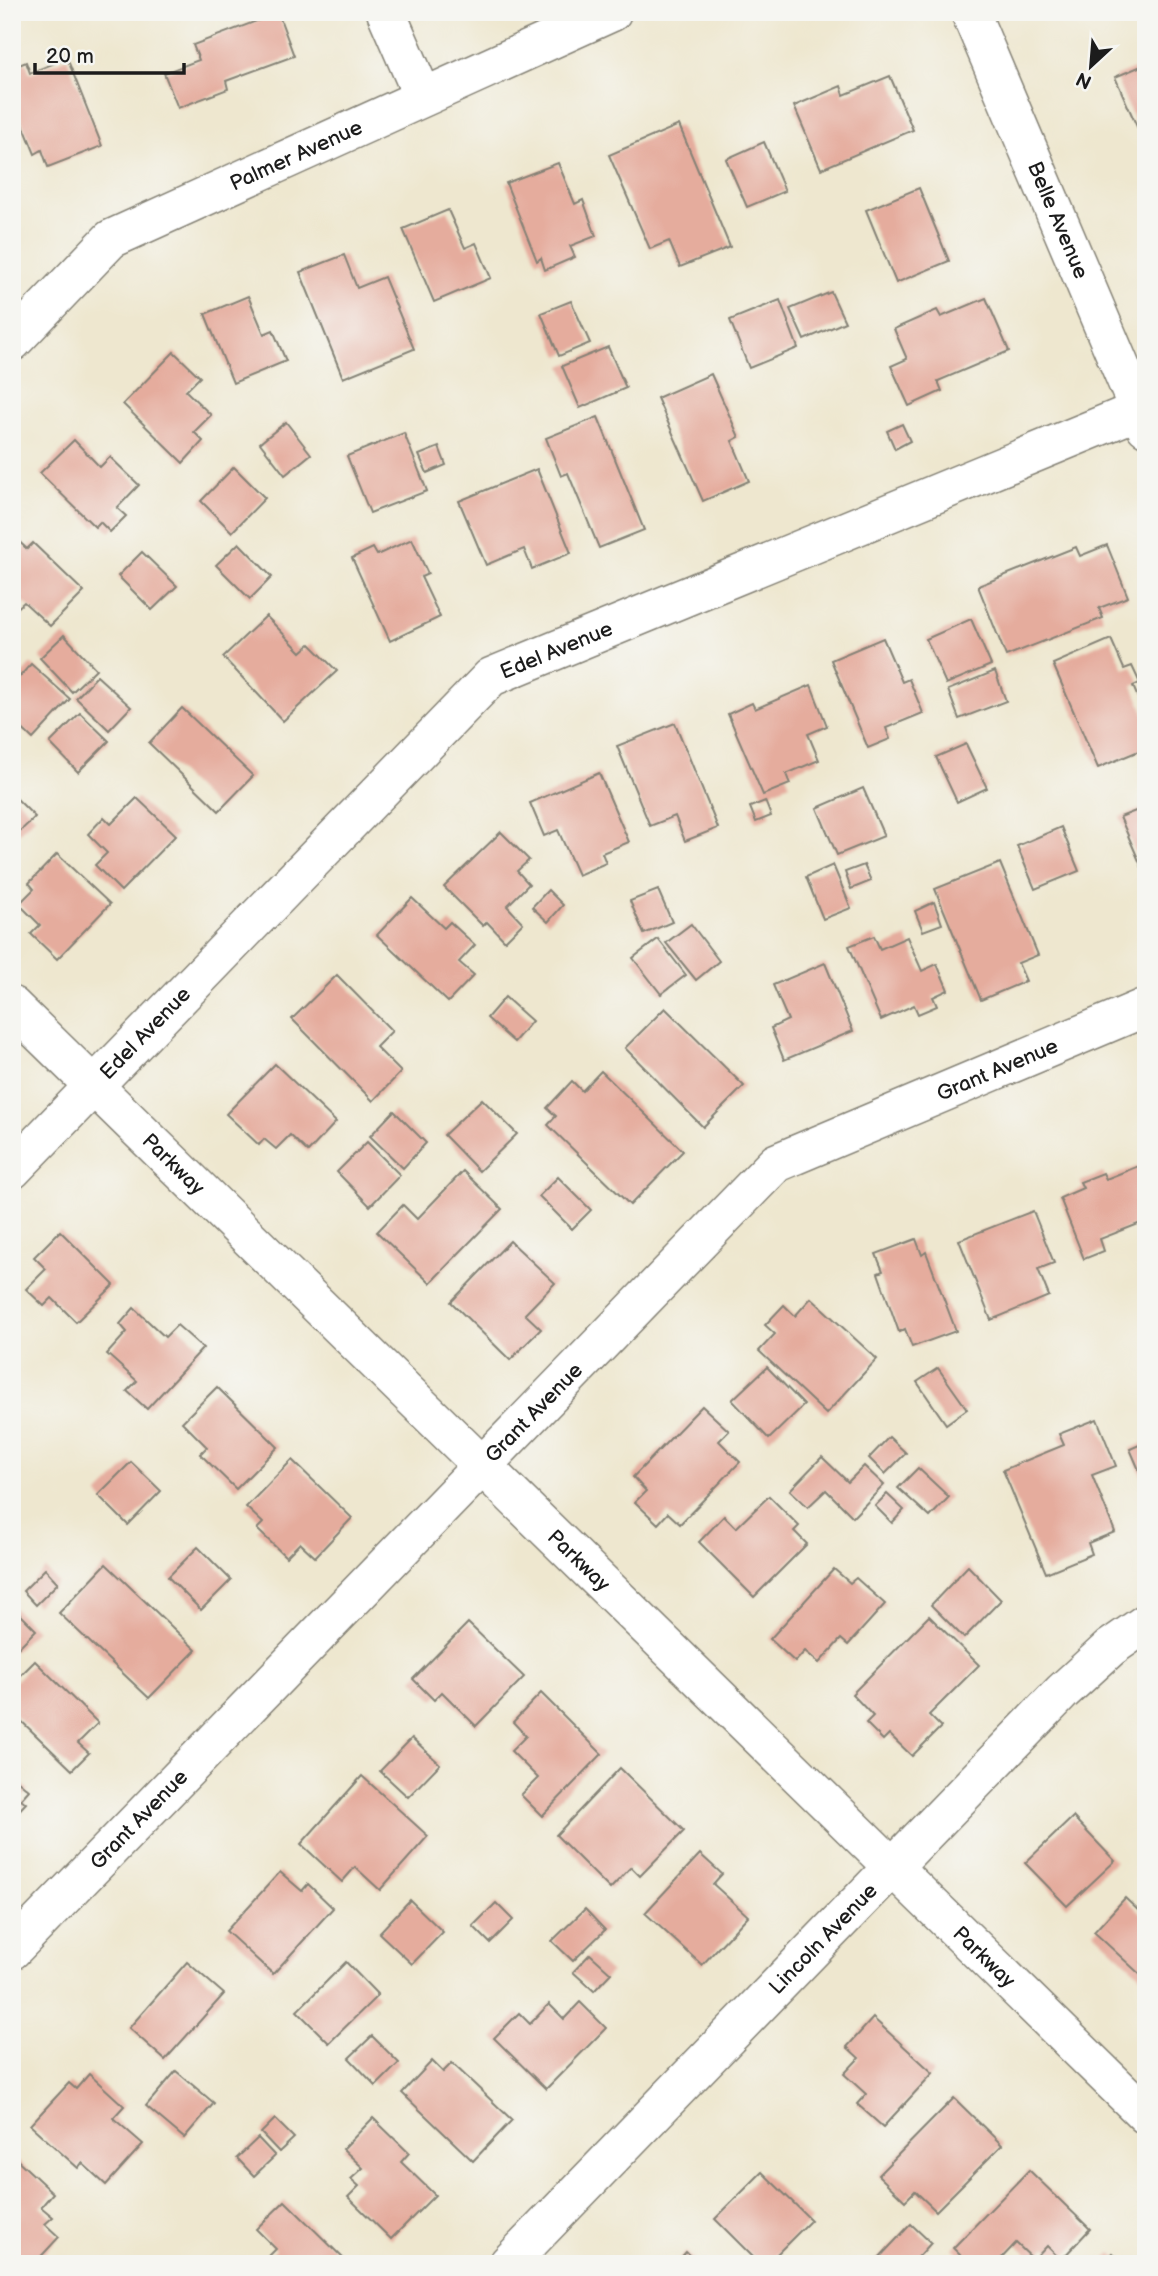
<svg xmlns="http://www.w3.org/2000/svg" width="1158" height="2276" font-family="'Balsamiq Sans',sans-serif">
<rect width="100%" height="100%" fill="#f6f6f2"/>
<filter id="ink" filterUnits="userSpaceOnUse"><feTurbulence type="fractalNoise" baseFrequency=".0143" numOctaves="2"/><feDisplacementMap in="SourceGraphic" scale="14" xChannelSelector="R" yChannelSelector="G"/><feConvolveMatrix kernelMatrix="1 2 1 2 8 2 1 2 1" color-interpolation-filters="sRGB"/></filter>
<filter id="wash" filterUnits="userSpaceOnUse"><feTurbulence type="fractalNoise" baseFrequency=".00686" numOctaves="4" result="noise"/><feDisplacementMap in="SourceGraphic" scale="28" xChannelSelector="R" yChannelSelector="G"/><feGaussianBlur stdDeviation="1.57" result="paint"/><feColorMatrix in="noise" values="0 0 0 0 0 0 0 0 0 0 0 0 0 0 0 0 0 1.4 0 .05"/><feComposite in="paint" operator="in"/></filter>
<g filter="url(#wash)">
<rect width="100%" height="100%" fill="#eee7cf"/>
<g id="blocks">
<g fill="#e5ac9d">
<polygon points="1074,12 1096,12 1077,20"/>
<polygon points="278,13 294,56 226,81 228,89 178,108 164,73 199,60 193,45"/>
<polygon points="67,58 102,146 48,167 42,150 35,154 12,97 12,68 26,62 30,73"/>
<polygon points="1146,64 1146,147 1115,77"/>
<polygon points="890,76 913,130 821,169 794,106 841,86 844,95"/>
<polygon points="679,125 730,247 680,267 669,241 650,249 609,155"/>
<polygon points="764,142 785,191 747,207 726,159"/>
<polygon points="558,163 575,204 583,200 596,236 570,246 575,257 545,270 541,258 537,261 506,183"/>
<polygon points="919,188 949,261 896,283 866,210"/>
<polygon points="448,210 465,248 476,243 491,278 434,302 403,229"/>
<polygon points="344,255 357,288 384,277 414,349 343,378 300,272"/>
<polygon points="831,292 845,322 804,340 790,309"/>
<polygon points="248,296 264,334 273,330 286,361 233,383 205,314"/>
<polygon points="986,298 1009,351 938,381 942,391 909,406 891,366 907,359 894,329 937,310 941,317"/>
<polygon points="780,300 798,348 749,368 730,320"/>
<polygon points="571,301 590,343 559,356 541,313"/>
<polygon points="608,347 626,388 580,408 562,366"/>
<polygon points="174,352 200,377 186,391 211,415 194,432 203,441 183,463 123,404"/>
<polygon points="711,374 739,437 732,441 749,481 703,501 657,398"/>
<polygon points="598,417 644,530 599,548 568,473 561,476 546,438"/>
<polygon points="286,422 311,454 285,475 260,443"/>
<polygon points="902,424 910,441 895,449 887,431"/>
<polygon points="404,433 427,491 370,513 347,456"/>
<polygon points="74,440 100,467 110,457 139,485 117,508 126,516 110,532 100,522 95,527 40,473"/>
<polygon points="439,447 446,465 427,473 419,455"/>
<polygon points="234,467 265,498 232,532 201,501"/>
<polygon points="537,469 571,553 532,569 524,549 486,565 459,501"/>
<polygon points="12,535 27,549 33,543 84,592 50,626 24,602 12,613"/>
<polygon points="412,539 428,574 421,577 440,617 390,641 352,558 373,548 377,555"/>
<polygon points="239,543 272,577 250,599 216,565"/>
<polygon points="1107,545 1128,597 1099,608 1103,618 1006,656 978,586 1076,547 1080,556"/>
<polygon points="142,552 177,586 152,610 118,576"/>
<polygon points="266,616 301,652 310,644 337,671 283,721 223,657"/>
<polygon points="971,619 991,665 946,684 926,639"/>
<polygon points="64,635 96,669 72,692 40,658"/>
<polygon points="883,638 902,682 909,679 923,713 886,728 890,739 868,748 831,660"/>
<polygon points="1111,639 1124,669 1132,666 1140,683 1133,686 1146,717 1146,748 1098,768 1053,664"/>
<polygon points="31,664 70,699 33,739 12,719 12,685"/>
<polygon points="995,671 1006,701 959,719 948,690"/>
<polygon points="97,676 131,707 109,730 76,698"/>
<polygon points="811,685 827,726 808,734 819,760 786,774 790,784 763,795 728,714 752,703 755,709"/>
<polygon points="182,708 253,776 219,811 149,743"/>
<polygon points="80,713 109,741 78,772 50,743"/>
<polygon points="675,723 718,828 685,841 675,816 650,826 617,746"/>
<polygon points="966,744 987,788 957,802 936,757"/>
<polygon points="599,773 629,842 602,853 606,863 578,875 558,830 544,836 530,803"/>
<polygon points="863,788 884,836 837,855 817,808"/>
<polygon points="12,794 35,817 12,839"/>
<polygon points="137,798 176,835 121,891 95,865 107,853 88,834 104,817 111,824"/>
<polygon points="765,801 771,816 756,822 750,807"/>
<polygon points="1146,807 1146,877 1120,817"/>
<polygon points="1061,827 1079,871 1035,889 1017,846"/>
<polygon points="501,832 529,860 517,871 529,884 507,906 523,923 505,941 487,922 483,926 444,887"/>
<polygon points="57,854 110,904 57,959 31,934 40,925 19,904 34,889 29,883"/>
<polygon points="1000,863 1038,955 1018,963 1026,981 981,1000 935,889"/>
<polygon points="833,865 851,908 823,919 806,877"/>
<polygon points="864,865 871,881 851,889 845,872"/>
<polygon points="548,890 563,905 548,922 532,907"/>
<polygon points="658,890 672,922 644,934 630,901"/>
<polygon points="412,898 444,928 450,922 475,945 459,962 474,975 448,1002 377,935"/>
<polygon points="934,902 942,924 923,931 915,911"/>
<polygon points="691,924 719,961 696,980 666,943"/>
<polygon points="874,936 880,949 907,937 922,971 937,964 948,990 933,997 937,1006 918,1014 914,1005 881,1020 849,946"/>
<polygon points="658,939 686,975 661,994 633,958"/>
<polygon points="825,963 853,1031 784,1060 771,1028 788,1020 773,985"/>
<polygon points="337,975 392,1031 376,1047 401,1072 373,1101 292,1019"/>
<polygon points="505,997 532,1021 514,1042 487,1018"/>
<polygon points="665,1008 744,1086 703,1127 625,1048"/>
<polygon points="275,1064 336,1122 308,1152 290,1135 276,1149 264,1139 259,1145 226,1114"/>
<polygon points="601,1071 683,1151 630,1205 548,1125 556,1116 547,1108 572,1081 582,1091"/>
<polygon points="482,1099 517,1134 479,1171 444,1135"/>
<polygon points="394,1111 426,1143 403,1168 370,1136"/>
<polygon points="367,1142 400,1175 370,1206 337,1172"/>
<polygon points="1146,1163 1146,1221 1100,1239 1104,1251 1084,1259 1060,1198 1083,1188 1080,1182 1103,1173 1106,1179"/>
<polygon points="463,1171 502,1209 430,1283 377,1232 403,1205 417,1219"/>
<polygon points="558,1177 591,1210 572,1229 539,1196"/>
<polygon points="1033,1211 1054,1263 1038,1269 1049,1296 991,1320 959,1240"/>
<polygon points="60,1231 114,1285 76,1322 52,1298 44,1306 26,1289 46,1269 34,1257"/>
<polygon points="916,1239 922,1255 926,1252 956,1331 912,1347 905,1329 899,1332 878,1273 883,1271 876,1254"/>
<polygon points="510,1241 555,1283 525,1314 541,1329 510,1360 451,1302"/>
<polygon points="811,1298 877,1359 826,1414 759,1351 775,1334 765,1325 784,1305 795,1316"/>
<polygon points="134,1308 165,1337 177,1325 203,1348 147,1409 127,1391 137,1381 107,1354 127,1332 120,1324"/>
<polygon points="767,1367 804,1405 769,1439 732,1400"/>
<polygon points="938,1368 967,1409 946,1424 917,1382"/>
<polygon points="217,1387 278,1447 236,1489 200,1454 207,1447 182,1422"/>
<polygon points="702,1406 729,1431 719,1441 740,1462 680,1524 668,1513 658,1524 635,1502 646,1491 633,1477"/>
<polygon points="1097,1419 1116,1466 1092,1475 1115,1532 1088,1543 1092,1554 1046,1573 1003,1470 1064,1445 1059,1434"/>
<polygon points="889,1437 906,1453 885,1474 869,1458"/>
<polygon points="1146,1442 1146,1486 1130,1449"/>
<polygon points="822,1457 848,1482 864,1466 884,1485 853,1517 826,1490 808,1507 790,1490"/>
<polygon points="292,1460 352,1518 315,1557 300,1543 286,1557 257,1529 263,1523 246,1507"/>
<polygon points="131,1462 161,1491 128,1525 98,1495"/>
<polygon points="918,1468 949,1497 930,1517 898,1488"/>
<polygon points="887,1494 904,1510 892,1523 875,1506"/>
<polygon points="769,1496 799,1526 794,1531 807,1544 754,1597 699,1542 724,1516 736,1528"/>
<polygon points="198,1547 231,1580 201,1610 168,1577"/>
<polygon points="106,1564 196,1650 149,1698 59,1613"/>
<polygon points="968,1566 1001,1600 964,1638 931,1605"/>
<polygon points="45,1569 58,1583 36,1605 23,1591"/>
<polygon points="834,1569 850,1583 856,1578 885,1604 848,1645 841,1639 819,1663 805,1651 795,1662 770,1639"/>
<polygon points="12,1606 36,1630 15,1651 12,1649"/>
<polygon points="929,1616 979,1665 929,1715 941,1727 912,1756 889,1734 883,1740 866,1723 873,1716 852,1694"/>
<polygon points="468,1623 524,1677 476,1726 442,1692 434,1700 413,1679"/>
<polygon points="35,1661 98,1723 78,1743 89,1753 72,1770 12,1712 12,1684"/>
<polygon points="541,1693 602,1754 542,1816 521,1795 538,1778 511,1751 526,1736 513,1722"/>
<polygon points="412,1738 440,1764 408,1797 380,1771"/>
<polygon points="620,1768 684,1831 640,1876 631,1867 610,1889 556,1835"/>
<polygon points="12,1776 29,1790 21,1799 26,1803 12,1818"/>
<polygon points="362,1776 428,1836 380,1890 355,1867 342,1882 301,1844"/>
<polygon points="1073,1817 1115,1861 1067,1906 1025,1863"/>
<polygon points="700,1854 722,1874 713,1884 748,1916 702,1965 645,1913"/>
<polygon points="280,1872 302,1891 308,1884 333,1908 273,1974 226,1931"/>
<polygon points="1125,1898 1142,1914 1146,1909 1146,1980 1094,1932"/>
<polygon points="410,1900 443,1932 412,1964 379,1933"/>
<polygon points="496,1903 513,1920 490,1943 473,1926"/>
<polygon points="585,1909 605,1930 573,1961 552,1941"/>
<polygon points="590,1954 611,1973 594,1991 573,1972"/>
<polygon points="187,1962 224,1994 165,2060 129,2028"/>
<polygon points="346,1962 378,1995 329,2043 297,2011"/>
<polygon points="580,2002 606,2028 546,2089 494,2038 519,2013 530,2024 549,2004 564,2019"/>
<polygon points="873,2018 933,2073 883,2127 857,2104 866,2094 844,2074 859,2058 847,2047"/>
<polygon points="372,2036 399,2063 376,2086 349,2058"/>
<polygon points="432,2061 443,2072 452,2063 512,2120 473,2161 402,2093"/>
<polygon points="176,2071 214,2103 184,2138 146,2106"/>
<polygon points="89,2074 124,2106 113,2118 143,2144 106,2185 82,2163 78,2168 30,2125 69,2083 76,2089"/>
<polygon points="954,2098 1002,2145 936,2211 915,2191 905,2201 878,2175"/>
<polygon points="373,2118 409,2153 401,2162 435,2195 391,2239 348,2197 359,2186 351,2179 363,2168 343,2149"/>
<polygon points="275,2119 294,2138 279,2152 261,2133"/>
<polygon points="258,2138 275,2156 254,2176 237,2158"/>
<polygon points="12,2155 53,2193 41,2207 53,2217 45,2224 59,2237 34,2264 12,2264"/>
<polygon points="1029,2170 1090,2229 1061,2260 1047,2246 1034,2260 1016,2243 996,2264 969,2264 953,2248"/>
<polygon points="762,2172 811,2220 767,2264 760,2264 715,2219"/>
<polygon points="285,2201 349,2264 261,2264 276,2249 256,2229"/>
<polygon points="911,2224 931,2243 912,2264 877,2264 875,2262"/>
<polygon points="686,2252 698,2264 675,2264"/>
<polygon points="1112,2253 1124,2264 1101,2264"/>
</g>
</g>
</g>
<g filter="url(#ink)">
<use href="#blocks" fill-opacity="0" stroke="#858276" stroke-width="2"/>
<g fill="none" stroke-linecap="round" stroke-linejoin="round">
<g stroke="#858276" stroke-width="41">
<g id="minor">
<polyline points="386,12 423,97"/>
<path id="s1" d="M970 12 1146 427"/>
<path id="s2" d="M12 342 111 239 612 12"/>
<path id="s3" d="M12 1006 1146 2115"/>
<path id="s4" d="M12 1170 491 677 1139 410"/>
<path id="s5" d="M12 1950 776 1163 1146 1007"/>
<path id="s6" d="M508 2264 1063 1691 1110 1648 1146 1623"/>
</g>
</g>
<use href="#minor" stroke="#fff" stroke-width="38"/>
</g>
</g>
<g text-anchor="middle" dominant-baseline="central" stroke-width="6" stroke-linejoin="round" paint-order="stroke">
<g font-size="21" fill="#1c1c1c" stroke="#f6f6f2">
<text stroke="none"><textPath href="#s2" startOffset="346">Palmer Avenue</textPath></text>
<text stroke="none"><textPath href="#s1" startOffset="226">Belle Avenue</textPath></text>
<text stroke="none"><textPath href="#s4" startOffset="758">Edel Avenue</textPath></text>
<text stroke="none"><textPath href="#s4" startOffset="191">Edel Avenue</textPath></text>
<text stroke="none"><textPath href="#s5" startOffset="1337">Grant Avenue</textPath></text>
<text stroke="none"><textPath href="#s3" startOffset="226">Parkway</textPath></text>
<text stroke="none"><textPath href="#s5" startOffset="749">Grant Avenue</textPath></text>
<text stroke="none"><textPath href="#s3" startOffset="793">Parkway</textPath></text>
<text stroke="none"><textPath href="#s5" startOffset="182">Grant Avenue</textPath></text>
<text stroke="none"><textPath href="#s6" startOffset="453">Lincoln Avenue</textPath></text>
<text stroke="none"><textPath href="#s3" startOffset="1360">Parkway</textPath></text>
</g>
</g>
<rect width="1158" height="2276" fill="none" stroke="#f6f6f2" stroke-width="42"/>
<g transform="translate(1091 66) rotate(206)" stroke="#f6f6f2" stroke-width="5" paint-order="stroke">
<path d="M0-5L12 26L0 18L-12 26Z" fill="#1c1c1c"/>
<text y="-10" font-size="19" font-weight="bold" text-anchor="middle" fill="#1c1c1c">N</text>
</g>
<path d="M35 63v10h149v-10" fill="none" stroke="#1c1c1c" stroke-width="3.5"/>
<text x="46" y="63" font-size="21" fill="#1c1c1c" stroke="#f6f6f2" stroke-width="5" paint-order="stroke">20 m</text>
</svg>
